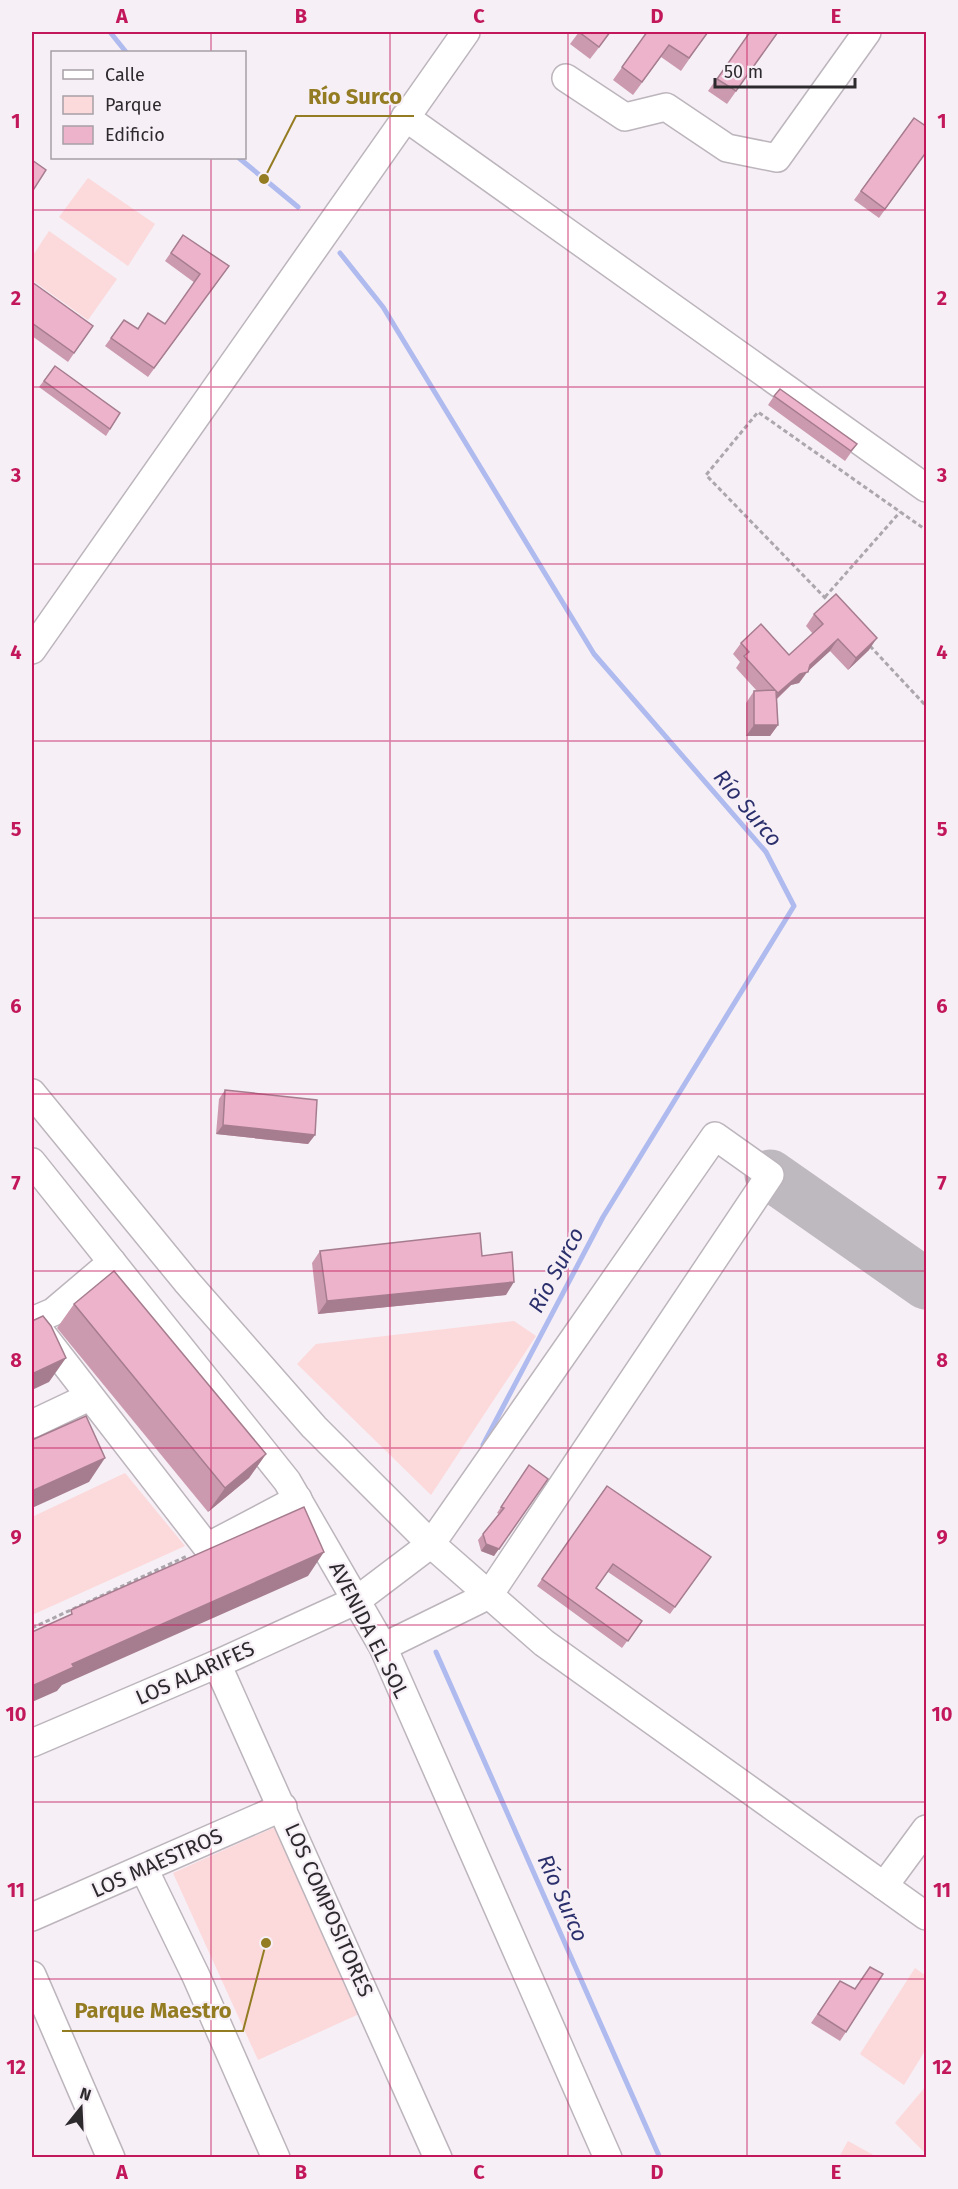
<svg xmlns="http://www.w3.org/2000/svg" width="958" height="2189" font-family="'Fira Sans',sans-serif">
<rect width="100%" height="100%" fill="#f6eff6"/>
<g fill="#fcd9da">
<polygon points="88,178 155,224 128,266 59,217"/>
<polygon points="49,231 117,279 88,320 32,280 32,257"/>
<polygon points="514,1321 536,1336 431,1495 297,1364 316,1344"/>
<polygon points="125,1473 185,1546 32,1615 32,1517"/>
<polygon points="275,1827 359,2014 258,2060 173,1873"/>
<polygon points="915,1968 926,1976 926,2049 904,2085 860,2054"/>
<polygon points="926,2086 926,2154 895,2123"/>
<polygon points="848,2141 877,2157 839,2157"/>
</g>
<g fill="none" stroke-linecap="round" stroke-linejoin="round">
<g stroke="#afbaee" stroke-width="5">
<polyline points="110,32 126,52"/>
<polyline points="239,158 298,207"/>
<polyline points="340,253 383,307 594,654 766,852 794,906 603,1217 483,1445"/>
<polyline points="436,1652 660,2158"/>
</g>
<polyline stroke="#beb9be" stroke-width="51" points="770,1175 926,1284"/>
<g stroke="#bcb5bc" stroke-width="30">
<g id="minor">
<polyline points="566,78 625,117 666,107 727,148 777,158 867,32"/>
<polyline points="405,117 926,488"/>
<polyline points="32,650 466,32"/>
<polyline points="32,1093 186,1281 314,1427 431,1544 544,1643 926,1916"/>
<polyline points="32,1162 287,1481 383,1647 608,2158"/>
<polyline points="112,1262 53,1312 32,1321 207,1547 298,1499"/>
<polyline points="32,1424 89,1397"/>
<polyline points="217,1664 438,2158"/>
<polyline points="32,1743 217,1664 357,1600 431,1544 715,1136 770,1175 489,1595 383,1647"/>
<polyline points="144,1869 196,1976 276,2158"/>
<polyline points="884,1886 926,1829"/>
<polyline points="32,1917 283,1807"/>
<polyline points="32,1975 111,2158"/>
</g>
</g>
<g stroke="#aca7ac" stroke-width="3" stroke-dasharray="4.5 3" stroke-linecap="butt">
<polyline points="825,597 900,512"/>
<polyline points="831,604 706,475 758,412 926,530"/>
<polyline points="870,646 926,706"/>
<polyline points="32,1628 187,1556"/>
</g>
<use href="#minor" stroke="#fff" stroke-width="27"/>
</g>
<g fill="#cc9aaf">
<polygon points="579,32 611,32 590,59 570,44"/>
<polygon points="647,32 708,32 681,71 661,57 633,95 613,80"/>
<polygon points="750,32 778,32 727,104 708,91"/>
<polygon points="914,118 927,151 879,218 854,200"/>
<polygon points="183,235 229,266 148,377 105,346 124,320 137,328 165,324 195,283 165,261"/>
<polygon points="32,282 93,326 68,362 32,336"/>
<polygon points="55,366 120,413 106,436 39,387"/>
<polygon points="774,396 857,444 845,461 768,405"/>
<polygon points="814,614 869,650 848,670 830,651 808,671 799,683 791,685 777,699 778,725 770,736 746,736 746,703 754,691 757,691 736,668 740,662 733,654 741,643 789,655 813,634 806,626"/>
<polygon points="225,1090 315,1135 308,1144 216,1134 219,1099"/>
<polygon points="320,1251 482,1256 506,1295 318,1314 312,1263"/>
<polygon points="74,1304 266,1454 249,1478 208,1512 57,1328"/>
<polygon points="529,1465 494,1556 481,1551 478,1540 499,1514 497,1513"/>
<polygon points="607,1486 711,1557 670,1614 608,1572 596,1588 642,1621 622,1648 537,1586"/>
<polygon points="840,1981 846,2032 840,2041 811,2023"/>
</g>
<g fill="#a67d8e">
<polygon points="877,638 869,650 848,670 856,658"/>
<polygon points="838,639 830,651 807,672 799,683 791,685 770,705 778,693"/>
<polygon points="754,725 778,725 770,736 746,736"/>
<polygon points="223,1125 315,1135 308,1144 216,1134"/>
<polygon points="514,1282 506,1295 318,1314 327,1301"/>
<polygon points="66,1358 49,1382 32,1390 32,1374"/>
<polygon points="266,1454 249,1478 208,1512 225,1488"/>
<polygon points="105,1458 89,1482 32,1508 32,1491"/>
<polygon points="486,1544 499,1549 494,1556 481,1551"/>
<polygon points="324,1552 308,1576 62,1685 57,1691 32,1702 32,1686 72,1664"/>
</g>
<g fill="#edb3cb" stroke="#a67d8e" stroke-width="1.5">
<polygon points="579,32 610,32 599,47"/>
<polygon points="647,32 708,32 689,58 669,45 642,82 622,67"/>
<polygon points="750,32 778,32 736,91 717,79"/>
<polygon points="914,118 927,127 927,151 885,209 861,191"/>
<polygon points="32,160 46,170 32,192"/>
<polygon points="183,235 229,266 154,368 111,338 124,320 138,329 148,313 165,324 200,274 171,253"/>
<polygon points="32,282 93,326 74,353 32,323"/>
<polygon points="55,366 120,413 110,429 44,381"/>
<polygon points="780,389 857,444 851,451 774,396"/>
<polygon points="836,594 877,638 856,658 838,639 810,665 808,672 800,674 778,693 776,691 778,725 754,725 754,691 775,690 744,656 749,652 741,643 761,624 789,655 823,624 814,614"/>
<polygon points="225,1090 317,1100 315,1135 223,1125"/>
<polygon points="480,1233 482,1256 512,1252 514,1282 327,1301 320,1251"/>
<polygon points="114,1271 266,1454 225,1488 74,1304"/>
<polygon points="43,1316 51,1326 66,1358 32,1374 32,1321"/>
<polygon points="86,1416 105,1458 32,1491 32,1440"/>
<polygon points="529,1465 548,1479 499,1549 486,1544 483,1534 504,1508 501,1507"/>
<polygon points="607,1486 711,1557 675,1607 613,1564 596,1588 642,1621 628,1641 542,1579"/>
<polygon points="304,1507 324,1552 72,1664 74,1667 32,1686 32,1632 72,1614 71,1610"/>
<polygon points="870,1967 883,1974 846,2032 818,2014 840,1981 855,1989"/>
</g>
<path fill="none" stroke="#c2185b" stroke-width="1.5" stroke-opacity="0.55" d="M211 32V52M390 32V2158M568 32V2158M747 32V2158M211 158V2158M32 210H926M32 387H926M32 564H926M32 741H926M32 918H926M32 1094H926M32 1271H926M32 1448H926M32 1625H926M32 1802H926M32 1979H926"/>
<g text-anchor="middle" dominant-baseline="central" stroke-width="4.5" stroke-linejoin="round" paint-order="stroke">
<g font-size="21" fill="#2d2a2d" stroke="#f6eff6">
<text transform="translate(369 1630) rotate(63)">AVENIDA EL SOL</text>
<text transform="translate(195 1673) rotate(-24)">LOS ALARIFES</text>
<text transform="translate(157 1863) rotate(-24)">LOS MAESTROS</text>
<text transform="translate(329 1910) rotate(66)">LOS COMPOSITORES</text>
</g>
<g font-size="22" font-style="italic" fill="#2b306d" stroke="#f6eff6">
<text transform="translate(748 808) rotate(50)">Río Surco</text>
<text transform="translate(556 1270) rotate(-62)">Río Surco</text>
<text transform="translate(563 1898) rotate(66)">Río Surco</text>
</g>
</g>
<path fill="none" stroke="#947c23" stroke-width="2" d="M264 179L296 116H414M266 1943L243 2031H62"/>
<g fill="#947c23" stroke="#f6eff6" stroke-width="2">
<circle cx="264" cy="179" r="6"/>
<circle cx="266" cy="1943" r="6"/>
</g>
<g font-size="22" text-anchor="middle" font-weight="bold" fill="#947c23" stroke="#f6eff6" stroke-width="4.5" stroke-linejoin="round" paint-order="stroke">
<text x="355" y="104">Río Surco</text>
<text x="153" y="2018">Parque Maestro</text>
</g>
<rect width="958" height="2189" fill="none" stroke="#f6eff6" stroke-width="66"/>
<rect x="51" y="51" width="195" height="108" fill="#f6eff6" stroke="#a6a0a6" stroke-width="1.5"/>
<rect x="63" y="70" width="30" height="9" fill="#ffffff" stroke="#a6a0a6" stroke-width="1.5"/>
<text x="105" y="81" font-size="18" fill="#2d2a2d">Calle</text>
<rect x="63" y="96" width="30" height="18" fill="#fcd9da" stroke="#a6a0a6" stroke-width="1.5"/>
<text x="105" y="111" font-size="18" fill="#2d2a2d">Parque</text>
<rect x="63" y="126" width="30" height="18" fill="#edb3cb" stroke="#a6a0a6" stroke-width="1.5"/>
<text x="105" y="141" font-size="18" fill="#2d2a2d">Edificio</text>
<g transform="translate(81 2108) rotate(18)" stroke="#f6eff6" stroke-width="4.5" paint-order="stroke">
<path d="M0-4.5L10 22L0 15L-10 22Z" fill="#2d2a2d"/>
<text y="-9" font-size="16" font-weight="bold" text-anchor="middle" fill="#2d2a2d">N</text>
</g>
<path d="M715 78v9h140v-9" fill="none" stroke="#2d2a2d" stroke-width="3"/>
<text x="724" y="78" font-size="18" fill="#2d2a2d" stroke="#f6eff6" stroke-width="4.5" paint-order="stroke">50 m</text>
<rect x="33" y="33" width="892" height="2123" fill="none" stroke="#c2185b" stroke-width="2"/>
<g font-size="20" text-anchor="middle" font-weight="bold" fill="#c2185b">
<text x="122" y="23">A</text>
<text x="301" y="23">B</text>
<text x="479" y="23">C</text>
<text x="657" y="23">D</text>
<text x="836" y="23">E</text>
<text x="16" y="128">1</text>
<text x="942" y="128">1</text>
<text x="16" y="305">2</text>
<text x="942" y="305">2</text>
<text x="16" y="482">3</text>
<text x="942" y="482">3</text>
<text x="16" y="659">4</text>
<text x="942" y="659">4</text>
<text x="16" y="836">5</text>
<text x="942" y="836">5</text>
<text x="16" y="1013">6</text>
<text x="942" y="1013">6</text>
<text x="16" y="1190">7</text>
<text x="942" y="1190">7</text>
<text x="16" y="1367">8</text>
<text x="942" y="1367">8</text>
<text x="16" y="1544">9</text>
<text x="942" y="1544">9</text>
<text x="16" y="1721">10</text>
<text x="942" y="1721">10</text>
<text x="16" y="1897">11</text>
<text x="942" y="1897">11</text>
<text x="16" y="2074">12</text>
<text x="942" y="2074">12</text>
<text x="122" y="2179">A</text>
<text x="301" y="2179">B</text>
<text x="479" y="2179">C</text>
<text x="657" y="2179">D</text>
<text x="836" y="2179">E</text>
</g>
</svg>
